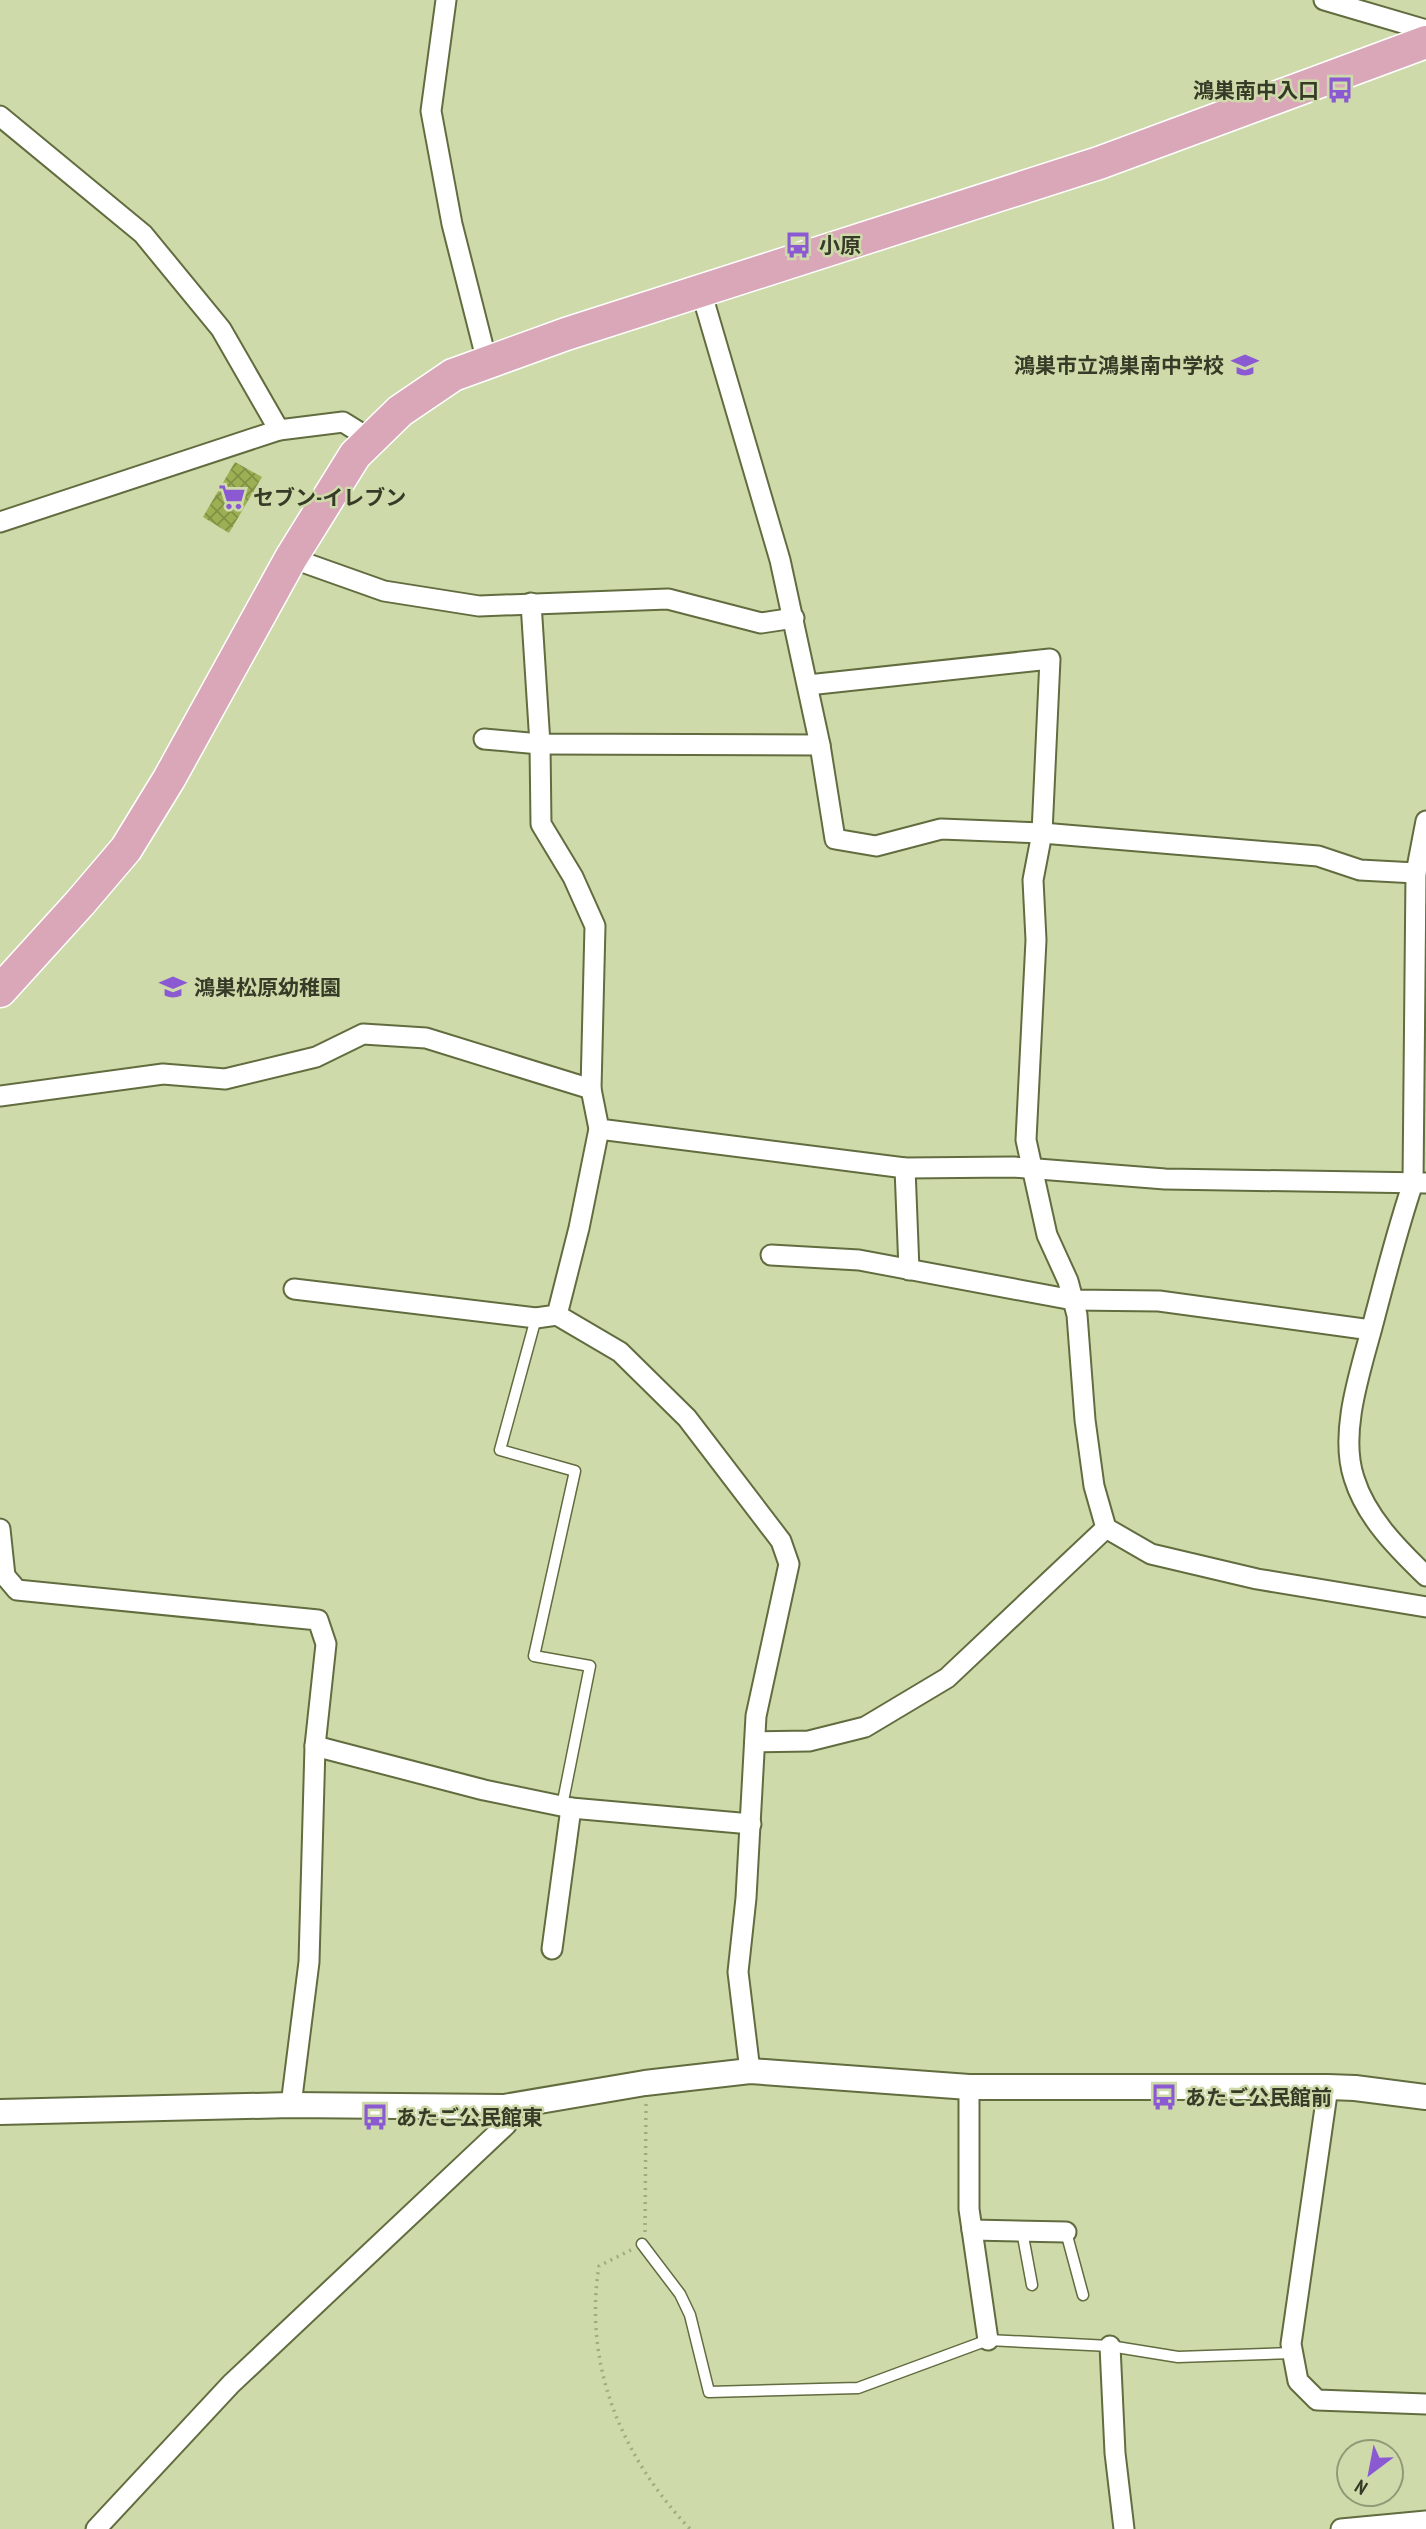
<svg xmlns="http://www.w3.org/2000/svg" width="1426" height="2529" font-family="'PT Sans Narrow','Noto Sans JP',sans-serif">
<defs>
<pattern id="building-cross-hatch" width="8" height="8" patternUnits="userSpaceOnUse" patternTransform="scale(1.75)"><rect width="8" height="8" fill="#9cb053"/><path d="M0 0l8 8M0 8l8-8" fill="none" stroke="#809045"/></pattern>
</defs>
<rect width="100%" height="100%" fill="#cedaaa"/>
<polygon fill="url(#building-cross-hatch)" points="235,462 262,477 229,533 203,517"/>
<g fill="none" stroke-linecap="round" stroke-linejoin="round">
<g stroke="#616c3f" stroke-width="13">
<g id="service">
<polyline points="536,1318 500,1450 575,1471 534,1656 590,1666 562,1806"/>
<polyline points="1022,2231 1032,2285"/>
<polyline points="1066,2232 1083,2295"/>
<polyline points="642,2244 680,2294 690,2315 709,2392 858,2388 988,2340 1110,2346 1178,2357 1292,2353"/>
</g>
</g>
<g stroke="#616c3f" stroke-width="23">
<g id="minor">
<polyline points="446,0 431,111 452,224 487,362"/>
<polyline points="1324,0 1426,30"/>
<polyline points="0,116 143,234 221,329 279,430"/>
<polyline points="701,291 780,560 820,745 835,839 876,846 941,829 1042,833 1318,856 1360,870 1416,873"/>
<polyline points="0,522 279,430 343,422 372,440"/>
<polyline points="291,558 384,591 479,606 668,599 761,623 794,618"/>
<polyline points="531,603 540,744 541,824 573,877 595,926 591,1089 599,1129 905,1168 1013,1167 1165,1179 1426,1183"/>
<polyline points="808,685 1050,659 1042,833 1033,880 1036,940 1026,1140 1047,1235 1068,1281 1077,1315 1085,1420 1094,1486 1106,1528 1151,1554 1257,1579 1426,1607"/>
<polyline points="484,739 540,744 820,745"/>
<path d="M1426 821 1416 873 1413 1183C1398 1227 1387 1271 1375 1316 1363 1364 1338 1430 1354 1478 1366 1517 1397 1548 1426 1576"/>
<polyline points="0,1096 163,1074 225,1079 316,1057 363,1034 426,1038 591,1089"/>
<polyline points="905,1168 909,1270"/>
<polyline points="771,1255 859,1260 1073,1300 1159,1301 1371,1330"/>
<polyline points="294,1289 536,1318 557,1315 579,1228 599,1129"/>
<polyline points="557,1315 620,1352 687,1418 781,1541 789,1564 756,1716 746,1898 738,1972 750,2071"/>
<polyline points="0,1529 5,1576 17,1590 318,1620 326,1644 315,1746 309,1962 291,2105"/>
<polyline points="755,1742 809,1741 865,1727 947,1678 1106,1528"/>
<polyline points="315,1746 484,1790 571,1808 751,1824"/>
<polyline points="552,1949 571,1808"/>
<polyline points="969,2087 969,2209 988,2340"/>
<polyline points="1328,2087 1291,2344 1298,2381 1317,2400 1426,2404"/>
<polyline points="972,2230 1066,2232"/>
<polyline points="1110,2346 1115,2453 1124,2529"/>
<polyline points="96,2529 231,2384 506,2125 504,2107"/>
<polyline points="1341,2529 1426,2521"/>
</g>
</g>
<g stroke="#616c3f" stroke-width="28">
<polyline id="tertiary" points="0,2112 291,2105 504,2107 645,2083 750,2071 969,2087 1328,2087 1355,2088 1426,2097"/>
</g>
<g stroke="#fff" stroke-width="35">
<polyline id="primary" points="0,991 80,903 126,849 169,779 291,558 355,455 400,411 453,375 566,334 1099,163 1426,42"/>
</g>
<g stroke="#a0aa83" stroke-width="3.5" stroke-dasharray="2 5" stroke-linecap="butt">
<polyline points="645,2232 646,2103"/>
<path d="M631 2250 599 2266C583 2366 622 2457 690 2529"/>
</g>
<use href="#service" stroke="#fff" stroke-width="10"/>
<use href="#minor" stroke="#fff" stroke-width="19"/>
<use href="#tertiary" stroke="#fff" stroke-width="24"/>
<use href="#primary" stroke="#d9a7b8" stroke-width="32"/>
</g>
<defs>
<g id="bus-bare" transform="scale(2.1)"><path d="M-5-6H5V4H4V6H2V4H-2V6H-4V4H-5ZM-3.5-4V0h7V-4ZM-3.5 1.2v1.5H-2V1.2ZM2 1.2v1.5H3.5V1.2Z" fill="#8b59d2" stroke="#cedaaa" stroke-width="2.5" paint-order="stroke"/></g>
<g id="school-bare" transform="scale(2.1)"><path d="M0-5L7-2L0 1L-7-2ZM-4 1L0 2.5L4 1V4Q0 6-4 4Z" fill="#8b59d2" stroke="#cedaaa" stroke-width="2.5" paint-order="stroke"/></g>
<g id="supermarket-bare" transform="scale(2.1)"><path d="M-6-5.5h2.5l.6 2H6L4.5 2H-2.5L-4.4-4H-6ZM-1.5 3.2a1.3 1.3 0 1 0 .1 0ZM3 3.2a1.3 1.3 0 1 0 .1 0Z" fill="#8b59d2" stroke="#cedaaa" stroke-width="2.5" paint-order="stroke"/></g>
</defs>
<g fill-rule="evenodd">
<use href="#bus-bare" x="1340" y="90"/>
<use href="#bus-bare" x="798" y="245"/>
<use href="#school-bare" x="1245" y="365"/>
<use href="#supermarket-bare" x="232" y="497"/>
<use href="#school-bare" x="173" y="987"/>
<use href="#bus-bare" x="1164" y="2097"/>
<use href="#bus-bare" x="375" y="2117"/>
</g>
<g text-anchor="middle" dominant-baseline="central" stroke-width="5" stroke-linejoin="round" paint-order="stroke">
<g font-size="21" font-weight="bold" fill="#363b27" stroke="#cedaaa" text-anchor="start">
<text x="1319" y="90" text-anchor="end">鴻巣南中入口</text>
<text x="819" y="245">小原</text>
<text x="1224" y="365" text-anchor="end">鴻巣市立鴻巣南中学校</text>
<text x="253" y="497">セブン-イレブン</text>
<text x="194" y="987">鴻巣松原幼稚園</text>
<text x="1185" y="2097">あたご公民館前</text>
<text x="396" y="2117">あたご公民館東</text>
</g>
</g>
<g transform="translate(1370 2473) rotate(212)"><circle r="33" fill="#cedaaa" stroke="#919a76" stroke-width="2"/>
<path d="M0-5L12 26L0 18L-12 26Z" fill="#8b59d2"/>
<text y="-10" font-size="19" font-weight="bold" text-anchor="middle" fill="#363b27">N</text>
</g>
</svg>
